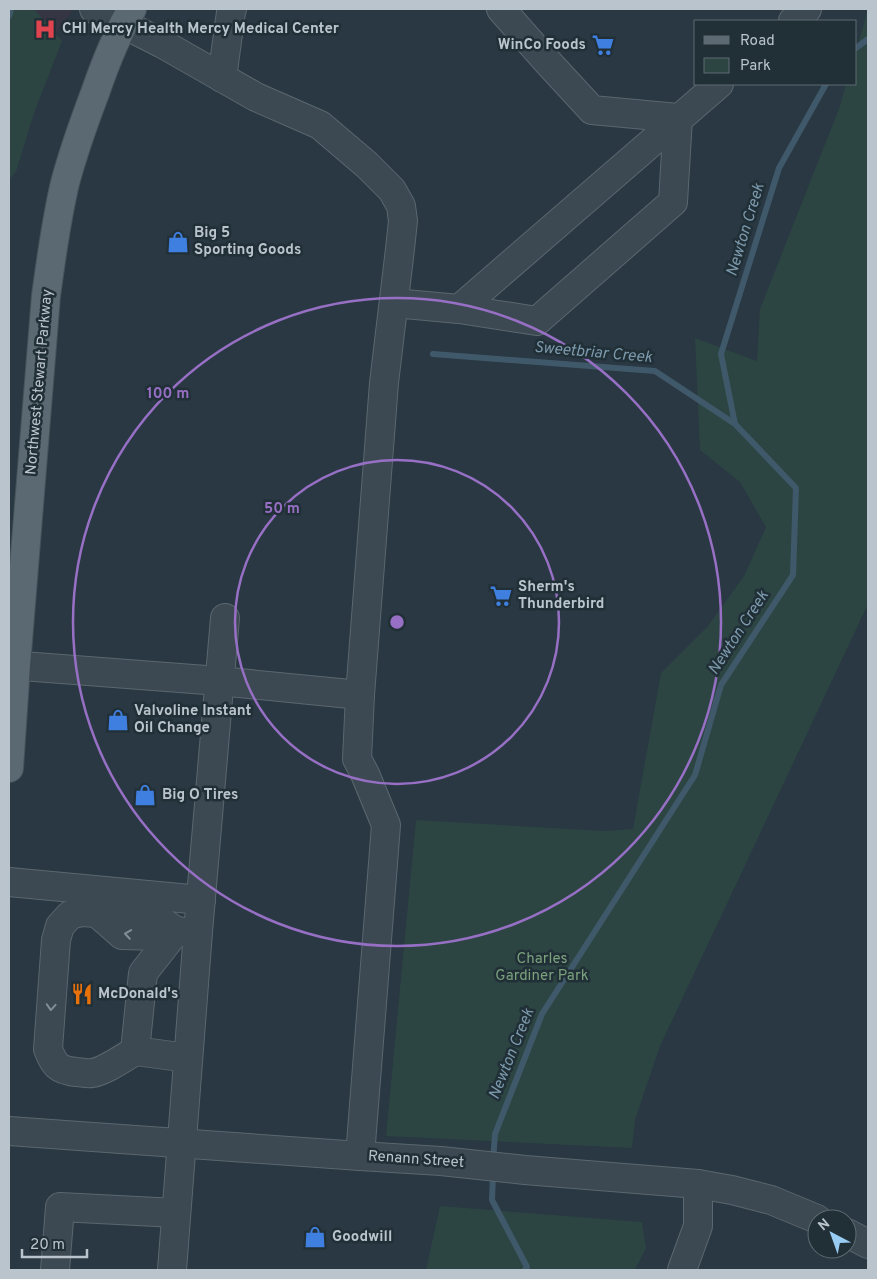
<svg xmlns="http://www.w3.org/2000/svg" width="877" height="1279" font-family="Overpass,sans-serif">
<rect width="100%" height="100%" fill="#293842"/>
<polygon fill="#353543" points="9,9 74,9 50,42"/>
<g fill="#2c4543">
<polygon points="9,9 34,9 62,41 34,113 16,172 9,179"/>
<polygon points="868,9 868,604 660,1046 635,1120 632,1148 386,1136 416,820 604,831 633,829 661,673 708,626 744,576 766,527 740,482 700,450 695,338 757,361 760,309 840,106 846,84 856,84 856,51"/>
<polygon points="440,1206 642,1222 646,1248 635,1270 426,1270"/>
</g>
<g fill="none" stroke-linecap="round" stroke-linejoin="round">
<g stroke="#40596a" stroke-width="6">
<polyline points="9,16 11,9"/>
<polyline points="856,48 868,39"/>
<polyline points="433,354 655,371 735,424"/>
<polyline points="493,1161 495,1134 542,1014 695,775 721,685 793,575 796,488 735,424 721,354 779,168 826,84"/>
<polyline points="493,1174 492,1200 527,1267 525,1270"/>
</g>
<g stroke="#5b676f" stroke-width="30">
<g id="minor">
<polyline points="94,9 163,44 256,97 320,125 367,165 392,190 401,206 403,221 400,249 384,383 360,695 357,759 365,774 386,825 360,1156"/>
<polyline points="793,21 807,9"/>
<polyline points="222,78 231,12 232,9"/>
<polyline points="394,303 459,309 719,84"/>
<polyline points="459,309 537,321 673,202 678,118 592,110 545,59 501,9"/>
<polyline points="9,665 219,681 360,695"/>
<polyline points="9,882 201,900"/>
<polyline points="97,913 152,915 176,931"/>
<polyline points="184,932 176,931 143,973 135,1051 188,1058"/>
<path d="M135 1051C125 1057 103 1072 92 1073 87 1074 81 1072 76 1072 58 1070 54 1065 48 1049L56 940 60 926 70 915 82 912 97 913 122 935 159 936 176 931"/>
<polyline points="9,1131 360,1156 441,1161 525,1170 698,1184 732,1190 771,1200 817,1219"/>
<polyline points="847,1233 868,1244"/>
<polyline points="55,1270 60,1207 176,1213"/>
<polyline points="172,1270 198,932 225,618"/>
<polyline points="682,1270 698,1226 698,1184"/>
</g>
</g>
<g stroke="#47535b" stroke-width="30">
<path id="major" d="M9 768 16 665 46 296C51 259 56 221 65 183 73 153 84 122 95 93 105 64 116 35 132 9"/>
</g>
<use href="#minor" stroke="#3d4952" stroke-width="28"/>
<use href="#major" stroke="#5b6972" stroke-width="28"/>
</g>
<defs><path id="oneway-chevron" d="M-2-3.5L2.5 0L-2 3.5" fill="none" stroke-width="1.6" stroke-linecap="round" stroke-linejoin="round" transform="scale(1.25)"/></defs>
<g stroke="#828d95">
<use href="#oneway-chevron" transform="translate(128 934) rotate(-171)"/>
<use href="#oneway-chevron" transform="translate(51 1007) rotate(94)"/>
</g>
<g fill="none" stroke="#9770c5" stroke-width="2.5">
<circle cx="397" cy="622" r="162"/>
<circle cx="397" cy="622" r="324"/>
</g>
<defs>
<g id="hospital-bare" transform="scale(1.725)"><path d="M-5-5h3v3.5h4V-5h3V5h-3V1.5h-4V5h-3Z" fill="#e0444e" stroke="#212f37" stroke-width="2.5" paint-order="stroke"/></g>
<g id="supermarket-bare" transform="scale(1.725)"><path d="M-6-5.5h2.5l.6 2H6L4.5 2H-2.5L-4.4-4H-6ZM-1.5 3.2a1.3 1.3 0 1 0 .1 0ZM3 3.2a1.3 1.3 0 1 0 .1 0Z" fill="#3f7fe0" stroke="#212f37" stroke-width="2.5" paint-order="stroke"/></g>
<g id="shop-bare" transform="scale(1.725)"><path d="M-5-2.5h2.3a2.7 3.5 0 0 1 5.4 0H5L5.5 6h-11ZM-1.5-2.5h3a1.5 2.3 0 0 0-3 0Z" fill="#3f7fe0" stroke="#212f37" stroke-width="2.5" paint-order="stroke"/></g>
<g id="restaurant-bare" transform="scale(1.725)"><path d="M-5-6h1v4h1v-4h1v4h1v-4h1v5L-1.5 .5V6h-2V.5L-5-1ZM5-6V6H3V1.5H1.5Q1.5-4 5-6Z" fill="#e8710a" stroke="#212f37" stroke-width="2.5" paint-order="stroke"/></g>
</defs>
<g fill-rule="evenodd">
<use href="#hospital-bare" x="45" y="29"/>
<use href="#supermarket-bare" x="603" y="45"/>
<use href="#shop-bare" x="178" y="242"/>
<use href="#supermarket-bare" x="501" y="596"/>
<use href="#shop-bare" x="118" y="720"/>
<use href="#shop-bare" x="145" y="795"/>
<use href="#restaurant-bare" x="82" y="994"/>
<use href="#shop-bare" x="315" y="1237"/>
</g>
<g text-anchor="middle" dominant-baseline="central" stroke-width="5" stroke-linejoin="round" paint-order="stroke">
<g font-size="15" font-weight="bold" fill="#bac4cc" stroke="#212f37" text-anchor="start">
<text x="62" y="29">CHI Mercy Health Mercy Medical Center</text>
<text x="586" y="45" text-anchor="end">WinCo Foods</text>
<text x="194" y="233">Big 5<tspan x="194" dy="17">Sporting Goods</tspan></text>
<text x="518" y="587">Sherm's<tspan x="518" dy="17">Thunderbird</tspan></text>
<text x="134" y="711">Valvoline Instant<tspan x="134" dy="17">Oil Change</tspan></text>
<text x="162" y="795">Big O Tires</text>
<text x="98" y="994">McDonald's</text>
<text x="332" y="1237">Goodwill</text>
</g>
<g font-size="15" fill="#bac4cc" stroke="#212f37">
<text transform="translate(40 382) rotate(-85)">Northwest Stewart Parkway</text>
<text transform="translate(416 1160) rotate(4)">Renann Street</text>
</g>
<g font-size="15" fill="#7aa07c" stroke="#212f37">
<text x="542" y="959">Charles<tspan x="542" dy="17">Gardiner Park</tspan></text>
</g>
<g font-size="16" font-style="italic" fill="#7c9aac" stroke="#212f37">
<text transform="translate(746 230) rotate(-73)">Newton Creek</text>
<text transform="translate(593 353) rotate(5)">Sweetbriar Creek</text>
<text transform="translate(739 633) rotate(-57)">Newton Creek</text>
<text transform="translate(512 1054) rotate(-68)">Newton Creek</text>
</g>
</g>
<circle cx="397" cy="622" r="8" fill="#9770c5" stroke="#212f37" stroke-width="2.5"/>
<g font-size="15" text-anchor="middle" font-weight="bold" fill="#9770c5" stroke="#212f37" stroke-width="5" stroke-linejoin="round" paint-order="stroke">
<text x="168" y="398">100 m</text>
<text x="282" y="513">50 m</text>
</g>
<rect width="877" height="1279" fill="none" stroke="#bac4cc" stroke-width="20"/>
<rect x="694" y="20" width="162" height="65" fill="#212f37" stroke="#5e6b73"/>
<rect x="704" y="36" width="25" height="8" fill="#5b6972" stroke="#5e6b73"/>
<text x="740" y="45" font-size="15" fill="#bac4cc">Road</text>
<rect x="704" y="58" width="25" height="15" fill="#2c4543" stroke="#5e6b73"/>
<text x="740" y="70" font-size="15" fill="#bac4cc">Park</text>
<g transform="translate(832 1234) rotate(319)"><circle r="24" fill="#212f37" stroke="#5e6b73"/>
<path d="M0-4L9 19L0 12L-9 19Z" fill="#98ccf3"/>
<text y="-8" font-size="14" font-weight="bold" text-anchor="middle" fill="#bac4cc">N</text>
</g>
<path d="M22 1249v8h65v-8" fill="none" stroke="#bac4cc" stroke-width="2.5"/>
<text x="30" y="1249" font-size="15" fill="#bac4cc" stroke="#212f37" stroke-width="4" paint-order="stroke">20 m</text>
</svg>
